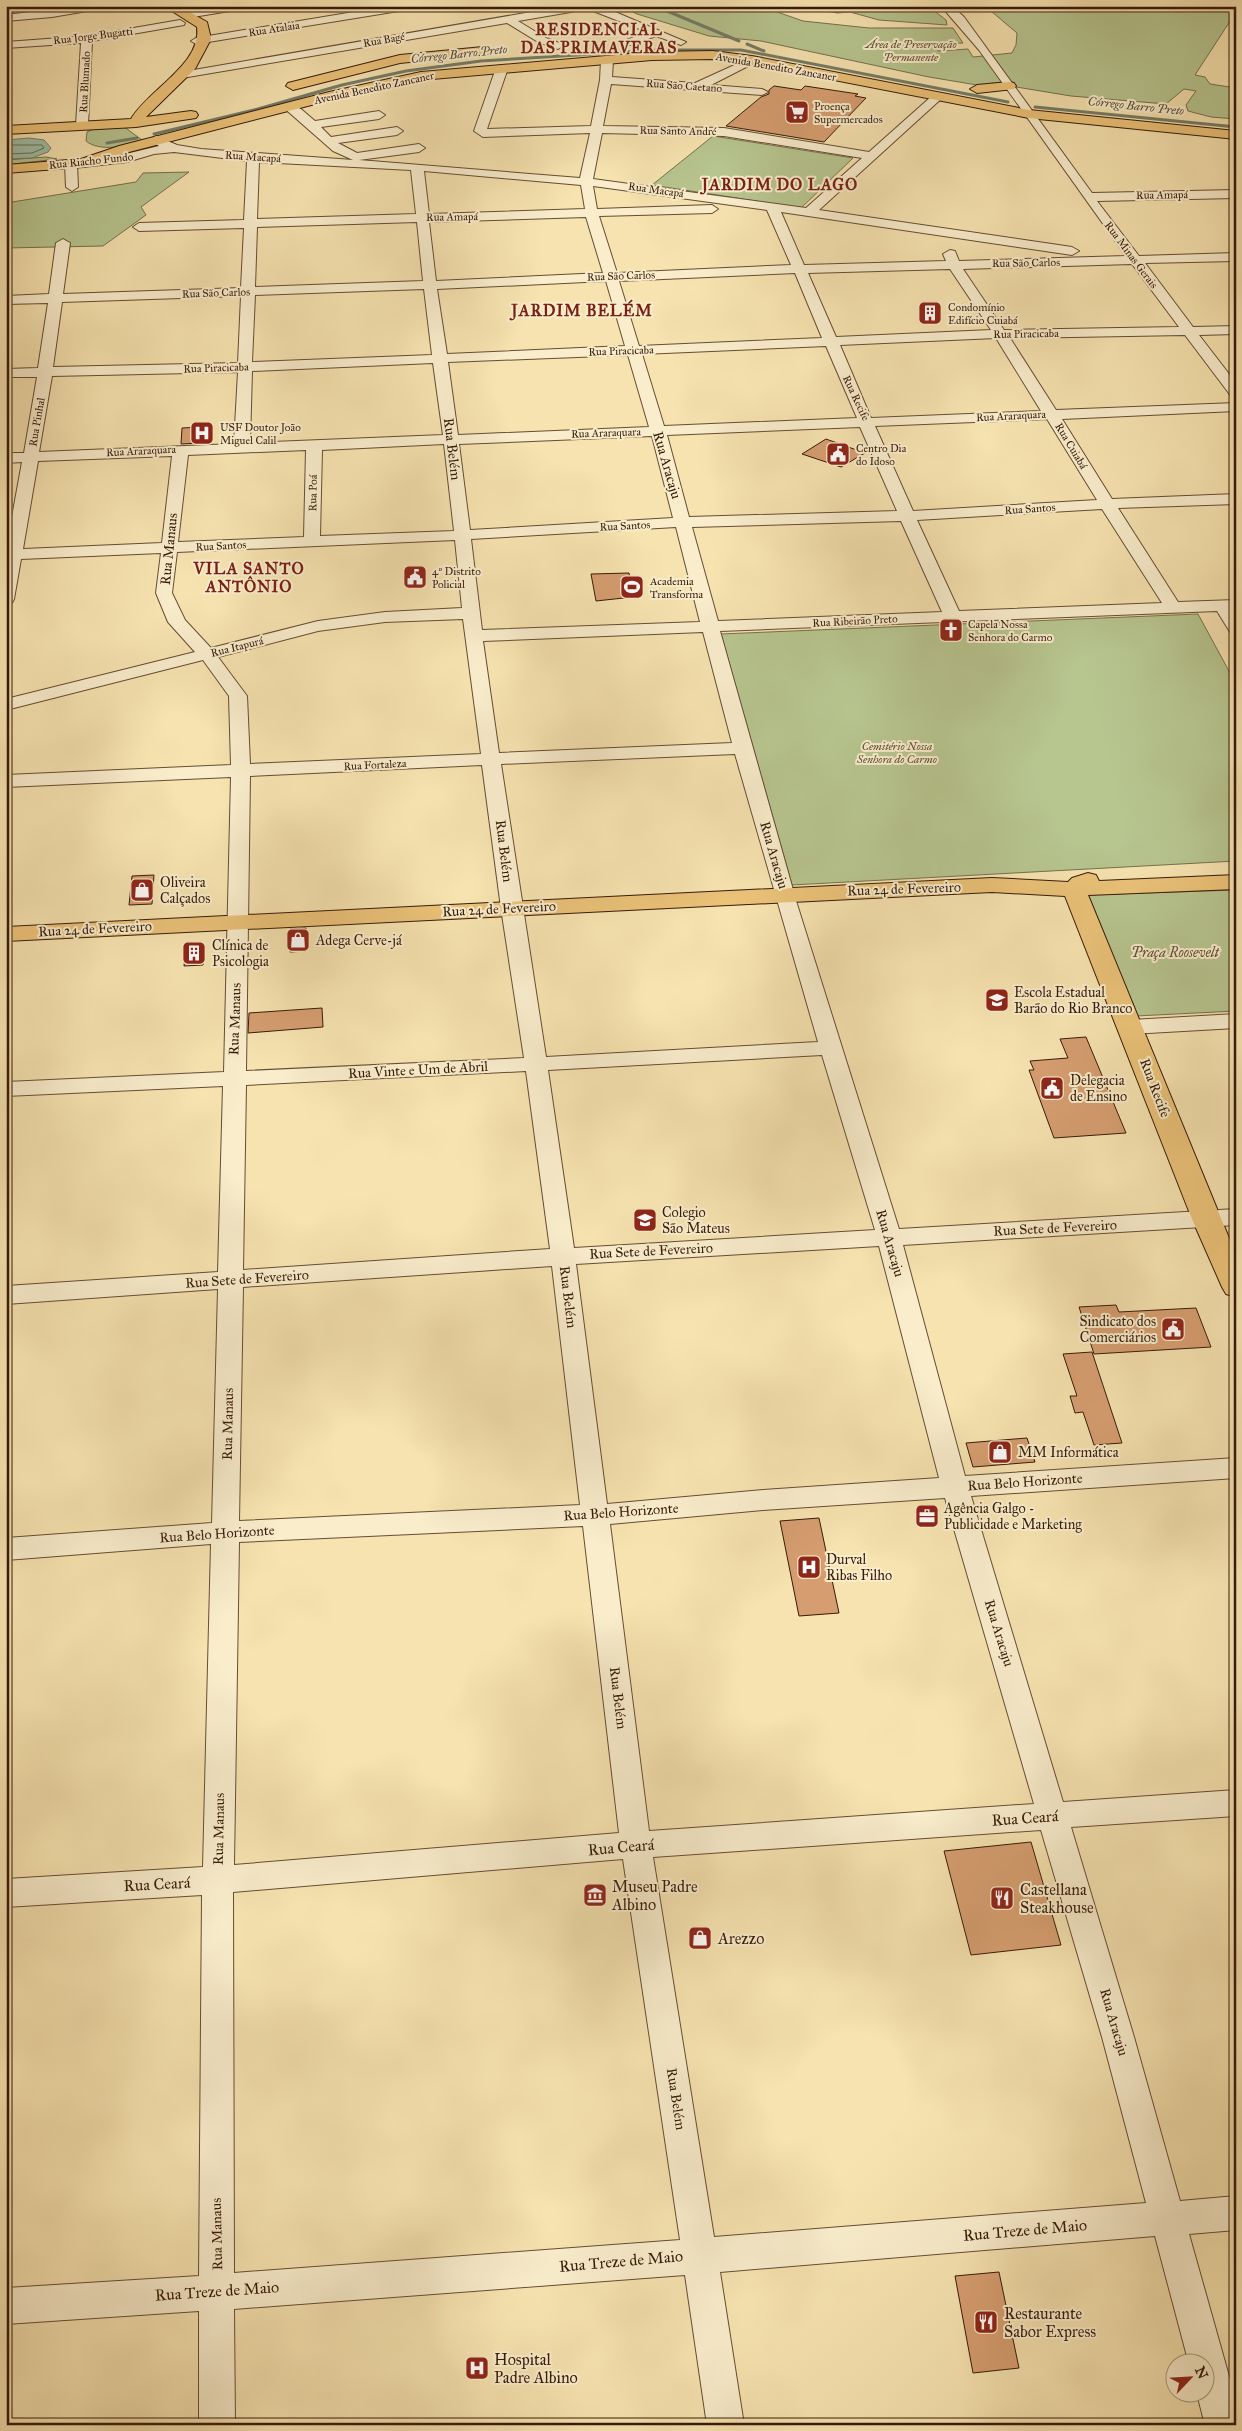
<svg xmlns="http://www.w3.org/2000/svg" width="1242" height="2431" font-family="'IM FELL Great Primer',serif">
<rect width="100%" height="100%" fill="#f6e3b0"/>
<filter id="stains"><feTurbulence type="fractalNoise" baseFrequency=".004" numOctaves="4"/><feColorMatrix values="0 0 0 0 .2 0 0 0 0 .09 0 0 0 0 .02 0 0 0 .5 -.17"/></filter>
<radialGradient id="worn" r=".72"><stop offset=".6" stop-color="#630" stop-opacity="0"/><stop offset="1" stop-color="#630" stop-opacity=".3"/></radialGradient>
<g fill="#b7c58f" stroke="#76704c">
<polygon points="620,6 760,6 803,21 869,28 953,28 963,43 933,44 938,51 968,49 973,57 1012,53 1016,45 1017,33 985,6 1230,6 1234,15 1195,75 1205,77 1210,84 1236,88 1236,119 1211,117 1188,111 1186,105 1196,91 1184,89 1166,104 1071,96 992,83 983,86 929,77 761,41 709,36 637,14"/>
<polygon points="804,6 928,6 946,20 947,25 879,20 850,12 837,13"/>
<path d="M123 126 142 140C128 147 99 152 86 141L87 132C98 126 110 127 123 126Z"/>
<polygon points="713,136 853,158 801,208 652,185"/>
<polygon points="46,157 57,159 6,165 6,160"/>
<polygon points="189,172 141,207 146,215 103,246 6,248 6,203 136,182 143,173"/>
<polygon points="1198,614 1236,684 1236,861 792,885 721,634"/>
<polygon points="1236,890 1236,1011 1136,1016 1084,895"/>
</g>
<polygon fill="#9ebfa6" stroke="#747d67" points="29,138 44,140 51,148 48,152 32,158 6,159 6,140"/>
<g fill="none" stroke-linecap="round" stroke-linejoin="round">
<polyline stroke="#6a6c58" stroke-width="1" points="6,145 42,145 44,148 32,153 6,154"/>
<g stroke="#747d67" stroke-width="3">
<polyline points="655,6 739,41"/>
<polyline points="747,44 764,51"/>
<polyline points="1035,107 1236,127"/>
<polyline points="154,134 254,110 342,85 406,71 481,61 660,50 741,50 1008,102"/>
<polyline points="107,143 137,138"/>
</g>
</g>
<g fill="#d69e70" stroke="#361a09">
<polygon points="774,86 801,90 805,86 858,94 855,96 866,98 824,142 726,126 761,97 769,94 769,90"/>
<polygon points="202,427 201,443 181,444 182,428"/>
<polygon points="826,439 865,453 841,467 802,454"/>
<polygon points="629,573 633,597 596,601 591,574"/>
<polygon points="154,875 152,904 129,905 132,876"/>
<polygon points="306,928 306,951 290,952 290,929"/>
<polygon points="205,946 203,965 184,966 186,947"/>
<polygon points="322,1008 323,1027 248,1033 249,1013"/>
<polygon points="1086,1037 1126,1133 1054,1138 1029,1070 1034,1070 1030,1061 1068,1058 1060,1039"/>
<polygon points="1116,1305 1119,1312 1196,1308 1211,1347 1094,1354 1079,1307"/>
<polygon points="1092,1352 1122,1443 1094,1445 1083,1412 1075,1413 1070,1396 1077,1396 1063,1354"/>
<polygon points="1027,1438 1035,1462 973,1467 966,1443"/>
<polygon points="819,1518 839,1613 799,1616 780,1521"/>
<polygon points="1031,1842 1061,1945 971,1955 944,1851"/>
<polygon points="999,2272 1019,2368 973,2373 955,2276"/>
</g>
<g fill="none" stroke-linecap="round" stroke-linejoin="round">
<g stroke="#664c33" stroke-width="2">
<g id="minor">
<polygon points="79,6 104,6 99,9 52,17 6,21 6,15"/>
<polygon points="221,6 247,6 242,9 187,18 182,15 187,12"/>
<polygon points="390,6 416,6 411,9 196,44 191,41 196,38"/>
<polygon points="566,6 601,6 686,42 681,45 656,36 632,45 624,45 624,41 647,32 588,9 518,21 546,38 562,44 563,46 558,49 538,42 507,23 182,78 176,75 182,72"/>
<path d="M941 6H952L964 17 1092 193 1236 190V198L1097 201 1139 256 1236 253V261L1145 263 1193 327 1236 326V334L1199 335 1236 383V397L1231 396 1185 335 1010 338 1056 410 1236 403V411L1062 419 1112 499 1236 494V504L1118 508 1178 602 1236 600V633L1230 632 1217 611 720 631 797 904 899 1229 1236 1209V1225L903 1245 965 1476 1236 1458V1478L971 1496 1063 1802 1236 1790V1816L1071 1827 1134 2037 1180 2201 1236 2196V2230L1189 2234 1236 2401V2425H1205L1197 2394H1204V2364H1189L1155 2236 720 2272 744 2425H707L685 2275 234 2309 235 2425H199V2311L6 2324V2288L199 2276 202 1895 6 1907V1879L203 1867 211 1544 6 1560V1538L212 1523 218 1289 6 1304V1286L218 1272 223 1086 6 1096V1082L224 1072 231 777 6 787V775L231 765 229 696 203 660 6 710V699L195 652 168 622 156 593 161 553 21 559 14 599 12 603 6 604V550L22 462 6 463V453H24L37 377H6V369L38 368 48 303 6 304V296L49 294 56 243 63 239 70 243 63 294 241 288 244 228 139 231 133 227 139 223 244 220 247 161 174 152 154 154 127 162 83 167 77 163 83 159 126 154 159 146 150 140 156 136 177 145 201 149 353 160 333 151 284 108 282 106 288 103 301 109 315 121 379 111 385 115 379 119 321 127 331 137 397 127 403 131 397 135 338 143 357 153 419 144 425 148 419 152 359 160 580 178 590 133 483 137 474 131 496 68 502 65 508 68 487 129 591 126 600 80 601 60 607 57 613 60 612 77 695 83 752 57 758 60 756 62 711 85 762 89 768 92 762 95 611 84 603 126 724 128 869 152 933 95H941V99L819 210 1072 247 1079 251 1072 255 781 212 804 265 946 261 943 254 950 250 955 251 959 261 1126 256 979 50ZM602 133 724 136 862 158 806 208 593 179ZM259 162 411 170 416 214 257 219ZM424 171 581 185 585 209 429 214ZM593 186 767 210 791 265 617 273 599 216 712 213 718 209 712 205 597 209ZM586 217 603 273 436 281 429 222ZM417 222 423 281 255 287 257 227ZM1132 264 1179 327 1004 330 963 269ZM950 269 991 330 836 337 808 273ZM795 273 822 338 639 346 619 281ZM606 281 625 346 447 354 437 289ZM424 289 432 355 252 362 255 295ZM241 296 238 363 53 367 62 302ZM996 338 1041 411 871 418 840 345ZM826 346 857 418 664 426 642 354ZM628 355 649 427 458 435 448 362ZM433 363 443 435 250 443 252 371ZM238 372 234 444 39 452 52 376ZM1047 419 1097 500 913 511 875 426ZM860 427 897 511 689 517 667 435ZM652 436 673 518 470 530 459 444ZM444 444 454 531 320 536 322 450ZM306 450 304 537 178 542 188 455ZM172 456 162 543 23 549 38 461ZM1102 509 1162 603 959 611 917 520ZM901 521 942 612 718 621 692 527ZM676 527 700 622 482 630 471 539ZM455 540 462 608 385 612 318 621 211 648 185 620 172 593 177 552ZM463 619 481 754 250 764 247 696 218 657 318 631 385 622ZM703 632 732 743 499 753 483 641ZM735 754 818 1042 546 1057 501 764ZM482 765 501 908 524 1058 246 1071 250 776ZM822 1055 875 1230 574 1248 548 1070ZM526 1071 550 1249 243 1270 246 1085ZM879 1246 939 1478 763 1490 607 1504 576 1264ZM552 1266 580 1505 239 1521 243 1287ZM945 1498 1034 1804 649 1831 610 1524 763 1510ZM583 1526 619 1833 234 1865 239 1542ZM1041 1830 1102 2037 1146 2203 714 2237 653 1857ZM623 1859 680 2240 234 2273 233 1892Z"/>
<polygon points="180,20 185,23 184,25 92,41 88,125 82,129 76,125 81,43 6,48 6,42 87,36"/>
<polygon points="71,160 77,164 78,187 72,191 66,187 65,164"/>
<polygon points="1236,1014 1236,1028 1131,1034 1123,1032 1120,1027 1123,1022 1131,1020"/>
</g>
</g>
<g stroke="#361a09" stroke-width="2">
<g id="major">
<path d="M164 6H179L207 22 211 39 195 69 146 117 191 111 196 112 198 115 196 118 136 127 6 134V126L131 119C149 89 202 64 197 27Z"/>
<polygon points="483,47 489,51 488,54 400,63 293,90 286,86 288,83 400,55"/>
<polygon points="713,51 752,56 1029,110 1236,131 1236,139 1029,118 752,64 713,59 652,60 421,80 335,99 129,152 83,167 6,173 6,165 81,159 119,146 329,92 421,72 652,52"/>
<polygon points="1009,82 1014,83 1016,86 1014,89 977,93 970,89 977,85"/>
<polygon points="1088,873 1096,875 1099,881 1236,875 1236,889 1088,895 1236,1255 1236,1297 1226,1294 1222,1287 1192,1219 1065,896 992,892 6,941 6,927 992,878 1068,882 1072,878"/>
</g>
</g>
<use href="#minor" fill="#f9edcc" fill-rule="evenodd"/>
<use href="#major" fill="#ebc278" fill-rule="evenodd"/>
</g>
<defs>
<g id="supermarket-square" transform="scale(1.25)"><rect x="-9" y="-9" width="18" height="18" rx="4" fill="#8f2418" stroke="#f9edcc"/><path d="M-6-5.5h2.5l.6 2H6L4.5 2H-2.5L-4.4-4H-6ZM-1.5 3.2a1.3 1.3 0 1 0 .1 0ZM3 3.2a1.3 1.3 0 1 0 .1 0Z" fill="#fff"/></g>
<g id="building-square" transform="scale(1.25)"><rect x="-9" y="-9" width="18" height="18" rx="4" fill="#8f2418" stroke="#f9edcc"/><path d="M-4-6H4V6H1V3H-1V6H-4ZM-2.5-4.3h1.7v1.8h-1.7ZM.8-4.3h1.7v1.8H.8ZM-2.5-1h1.7V.8h-1.7ZM.8-1h1.7V.8H.8Z" fill="#fff"/></g>
<g id="hospital-square" transform="scale(1.25)"><rect x="-9" y="-9" width="18" height="18" rx="4" fill="#8f2418" stroke="#f9edcc"/><path d="M-5-5h3v3.5h4V-5h3V5h-3V1.5h-4V5h-3Z" fill="#fff"/></g>
<g id="civic-square" transform="scale(1.25)"><rect x="-9" y="-9" width="18" height="18" rx="4" fill="#8f2418" stroke="#f9edcc"/><path d="M-.6-6.5H3V-4.5H.6V-3L4-1V1h2V6H-6V1h2V-1L-.6-3ZM-1.2 2.5V6h2.4V2.5Z" fill="#fff"/></g>
<g id="stadium-square" transform="scale(1.25)"><rect x="-9" y="-9" width="18" height="18" rx="4" fill="#8f2418" stroke="#f9edcc"/><path d="M0-5a6.5 5 0 1 0 0 10a6.5 5 0 1 0 0-10ZM-3.5-1.8h7v3.6h-7Z" fill="#fff"/></g>
<g id="church-square" transform="scale(1.25)"><rect x="-9" y="-9" width="18" height="18" rx="4" fill="#8f2418" stroke="#f9edcc"/><path d="M-1.2-6h2.4v3.5h3.3v2.4h-3.3V6h-2.4V-.1h-3.3v-2.4h3.3Z" fill="#fff"/></g>
<g id="shop-square" transform="scale(1.25)"><rect x="-9" y="-9" width="18" height="18" rx="4" fill="#8f2418" stroke="#f9edcc"/><path d="M-5-2.5h2.3a2.7 3.5 0 0 1 5.4 0H5L5.5 6h-11ZM-1.5-2.5h3a1.5 2.3 0 0 0-3 0Z" fill="#fff"/></g>
<g id="school-square" transform="scale(1.25)"><rect x="-9" y="-9" width="18" height="18" rx="4" fill="#8f2418" stroke="#f9edcc"/><path d="M0-5L7-2L0 1L-7-2ZM-4 1L0 2.5L4 1V4Q0 6-4 4Z" fill="#fff"/></g>
<g id="office-square" transform="scale(1.25)"><rect x="-9" y="-9" width="18" height="18" rx="4" fill="#8f2418" stroke="#f9edcc"/><path d="M-6-3h4V-5.5h4V-3h4V5H-6ZM-1-4.5V-3h2v-1.5ZM-6 0V1H6V0Z" fill="#fff"/></g>
<g id="museum-square" transform="scale(1.25)"><rect x="-9" y="-9" width="18" height="18" rx="4" fill="#8f2418" stroke="#f9edcc"/><path d="M0-6L6-3V-2H-6V-3ZM-5-1h2V3h-2ZM-1-1h2V3h-2ZM3-1h2V3H3ZM-6 4H6V6H-6Z" fill="#fff"/></g>
<g id="restaurant-square" transform="scale(1.25)"><rect x="-9" y="-9" width="18" height="18" rx="4" fill="#8f2418" stroke="#f9edcc"/><path d="M-5-6h1v4h1v-4h1v4h1v-4h1v5L-1.5 .5V6h-2V.5L-5-1ZM5-6V6H3V1.5H1.5Q1.5-4 5-6Z" fill="#fff"/></g>
</defs>
<g fill-rule="evenodd">
<use href="#supermarket-square" x="797" y="112"/>
<use href="#building-square" x="930" y="313"/>
<use href="#hospital-square" x="202" y="433"/>
<use href="#civic-square" x="838" y="454"/>
<use href="#civic-square" x="415" y="577"/>
<use href="#stadium-square" x="632" y="587"/>
<use href="#church-square" x="951" y="630"/>
<use href="#shop-square" x="142" y="890"/>
<use href="#shop-square" x="298" y="940"/>
<use href="#building-square" x="194" y="953"/>
<use href="#school-square" x="997" y="1000"/>
<use href="#civic-square" x="1052" y="1088"/>
<use href="#school-square" x="645" y="1220"/>
<use href="#civic-square" x="1173" y="1329"/>
<use href="#shop-square" x="1000" y="1452"/>
<use href="#office-square" x="927" y="1516"/>
<use href="#hospital-square" x="809" y="1567"/>
<use href="#museum-square" x="595" y="1895"/>
<use href="#restaurant-square" x="1002" y="1898"/>
<use href="#shop-square" x="700" y="1938"/>
<use href="#restaurant-square" x="986" y="2322"/>
<use href="#hospital-square" x="477" y="2368"/>
</g>
<g text-anchor="middle" dominant-baseline="central" stroke-width="4" stroke-linejoin="round" paint-order="stroke">
<g font-size="11" fill="#361a09" stroke="#f9edcc">
<text transform="translate(274 29) rotate(-9)">Rua Atalaia</text>
<text transform="translate(93 36) rotate(-7)">Rua Jorge Bugatti</text>
<text transform="translate(384 40) rotate(-10)">Rua Bagé</text>
<text transform="translate(776 67) rotate(10)">Avenida Benedito Zancaner</text>
<text transform="translate(85 82) rotate(-87)">Rua Blumado</text>
<text transform="translate(684 86) rotate(4)">Rua São Caetano</text>
<text transform="translate(374 88) rotate(-12)">Avenida Benedito Zancaner</text>
<text transform="translate(678 131) rotate(1)">Rua Santo André</text>
<text transform="translate(253 157) rotate(4)">Rua Macapá</text>
<text transform="translate(91 161) rotate(-6)">Rua Riacho Fundo</text>
<text transform="translate(656 190) rotate(8)">Rua Macapá</text>
<text transform="translate(1162 195) rotate(-1)">Rua Amapá</text>
<text transform="translate(452 217) rotate(-1)">Rua Amapá</text>
<text transform="translate(1131 255) rotate(53)">Rua Minas Gerais</text>
<text transform="translate(1026 263) rotate(-1)">Rua São Carlos</text>
<text transform="translate(621 276) rotate(-2)">Rua São Carlos</text>
<text transform="translate(216 293) rotate(-2)">Rua São Carlos</text>
<text transform="translate(1026 334) rotate(-1)">Rua Piracicaba</text>
<text transform="translate(621 351) rotate(-2)">Rua Piracicaba</text>
<text transform="translate(216 368) rotate(-2)">Rua Piracicaba</text>
<text transform="translate(856 398) rotate(65)">Rua Recife</text>
<text transform="translate(1011 416) rotate(-3)">Rua Araraquara</text>
<text transform="translate(37 422) rotate(-80)">Rua Pinhal</text>
<text transform="translate(606 433) rotate(-2)">Rua Araraquara</text>
<text transform="translate(1071 446) rotate(59)">Rua Cuiabá</text>
<text transform="translate(141 451) rotate(-3)">Rua Araraquara</text>
<text transform="translate(313 493) rotate(-89)">Rua Poá</text>
<text transform="translate(1030 509) rotate(-4)">Rua Santos</text>
<text transform="translate(625 526) rotate(-3)">Rua Santos</text>
<text transform="translate(221 546) rotate(-3)">Rua Santos</text>
<text transform="translate(855 621) rotate(-3)">Rua Ribeirão Preto</text>
<text transform="translate(237 647) rotate(-14)">Rua Itapurá</text>
<text transform="translate(375 765) rotate(-3)">Rua Fortaleza</text>
</g>
<g font-size="11" font-style="italic" fill="#5d4d31" stroke="#f9edcc">
<text x="911" y="44">Área de Preservação<tspan x="911" dy="13">Permanente</tspan></text>
<text x="897" y="746">Cemitério Nossa<tspan x="897" dy="13">Senhora do Carmo</tspan></text>
</g>
<g font-size="11" fill="#361a09" stroke="#f9edcc" text-anchor="start">
<text x="814" y="106">Proença<tspan x="814" dy="13">Supermercados</tspan></text>
<text x="948" y="307">Condomínio<tspan x="948" dy="13">Edifício Cuiabá</tspan></text>
<text x="220" y="427">USF Doutor João<tspan x="220" dy="13">Miguel Calil</tspan></text>
<text x="856" y="448">Centro Dia<tspan x="856" dy="13">do Idoso</tspan></text>
<text x="432" y="571">4º Distrito<tspan x="432" dy="13">Policial</tspan></text>
<text x="650" y="581">Academia<tspan x="650" dy="13">Transforma</tspan></text>
<text x="968" y="624">Capela Nossa<tspan x="968" dy="13">Senhora do Carmo</tspan></text>
</g>
<g font-size="12" font-style="italic" fill="#554c38" stroke="#f9edcc">
<text transform="translate(459 54) rotate(-6)">Córrego Barro Preto</text>
<text transform="translate(1136 106) rotate(6)">Córrego Barro Preto</text>
</g>
<g font-size="14" fill="#361a09" stroke="#f9edcc">
<text transform="translate(452 449) rotate(83)">Rua Belém</text>
<text transform="translate(667 465) rotate(74)">Rua Aracaju</text>
<text transform="translate(169 549) rotate(-84)">Rua Manaus</text>
<text transform="translate(504 851) rotate(83)">Rua Belém</text>
<text transform="translate(774 855) rotate(74)">Rua Aracaju</text>
<text transform="translate(904 889) rotate(-2)">Rua 24 de Fevereiro</text>
<text transform="translate(499 909) rotate(-3)">Rua 24 de Fevereiro</text>
<text transform="translate(95 929) rotate(-3)">Rua 24 de Fevereiro</text>
<text transform="translate(235 1019) rotate(-88)">Rua Manaus</text>
<text transform="translate(418 1070) rotate(-3)">Rua Vinte e Um de Abril</text>
<text transform="translate(1155 1088) rotate(69)">Rua Recife</text>
<text transform="translate(1055 1228) rotate(-3)">Rua Sete de Fevereiro</text>
<text transform="translate(890 1243) rotate(74)">Rua Aracaju</text>
<text transform="translate(651 1251) rotate(-3)">Rua Sete de Fevereiro</text>
<text transform="translate(247 1279) rotate(-4)">Rua Sete de Fevereiro</text>
<text transform="translate(568 1297) rotate(83)">Rua Belém</text>
<text transform="translate(228 1424) rotate(-89)">Rua Manaus</text>
<text transform="translate(1025 1482) rotate(-4)">Rua Belo Horizonte</text>
<text transform="translate(621 1512) rotate(-4)">Rua Belo Horizonte</text>
<text transform="translate(217 1534) rotate(-4)">Rua Belo Horizonte</text>
<text transform="translate(999 1633) rotate(73)">Rua Aracaju</text>
<text transform="translate(618 1698) rotate(83)">Rua Belém</text>
<text transform="translate(219 1829) rotate(-89)">Rua Manaus</text>
<text transform="translate(1114 2022) rotate(74)">Rua Aracaju</text>
<text transform="translate(676 2099) rotate(81)">Rua Belém</text>
<text transform="translate(217 2234) rotate(-91)">Rua Manaus</text>
</g>
<g font-size="14" fill="#361a09" stroke="#f9edcc" text-anchor="start">
<text x="160" y="882">Oliveira<tspan x="160" dy="16">Calçados</tspan></text>
<text x="316" y="940">Adega Cerve-já</text>
<text x="212" y="945">Clínica de<tspan x="212" dy="16">Psicologia</tspan></text>
<text x="1014" y="992">Escola Estadual<tspan x="1014" dy="16">Barão do Rio Branco</tspan></text>
<text x="1070" y="1080">Delegacia<tspan x="1070" dy="16">de Ensino</tspan></text>
<text x="662" y="1212">Colegio<tspan x="662" dy="16">São Mateus</tspan></text>
<text x="1156" y="1321" text-anchor="end">Sindicato dos<tspan x="1156" dy="16">Comerciários</tspan></text>
<text x="1018" y="1452">MM Informática</text>
<text x="944" y="1508">Agência Galgo -<tspan x="944" dy="16">Publicidade e Marketing</tspan></text>
<text x="826" y="1559">Durval<tspan x="826" dy="16">Ribas Filho</tspan></text>
</g>
<g font-size="14" font-style="italic" fill="#5d4d31" stroke="#f9edcc">
<text x="1175" y="952">Praça Roosevelt</text>
</g>
<g font-size="16" font-weight="bold" letter-spacing="1" fill="#7a1f14" stroke="#f9edcc">
<text x="599" y="29">RESIDENCIAL<tspan x="599" dy="18">DAS PRIMAVERAS</tspan></text>
<text x="780" y="184">JARDIM DO LAGO</text>
<text x="582" y="310">JARDIM BELÉM</text>
<text x="249" y="568">VILA SANTO<tspan x="249" dy="18">ANTÔNIO</tspan></text>
</g>
<g font-size="16" fill="#361a09" stroke="#f9edcc">
<text transform="translate(1025 1818) rotate(-4)">Rua Ceará</text>
<text transform="translate(621 1847) rotate(-5)">Rua Ceará</text>
<text transform="translate(157 1884) rotate(-3)">Rua Ceará</text>
<text transform="translate(1025 2230) rotate(-5)">Rua Treze de Maio</text>
<text transform="translate(621 2261) rotate(-5)">Rua Treze de Maio</text>
<text transform="translate(217 2291) rotate(-4)">Rua Treze de Maio</text>
</g>
<g font-size="16" fill="#361a09" stroke="#f9edcc" text-anchor="start">
<text x="612" y="1886">Museu Padre<tspan x="612" dy="18">Albino</tspan></text>
<text x="1020" y="1889">Castellana<tspan x="1020" dy="18">Steakhouse</tspan></text>
<text x="718" y="1938">Arezzo</text>
<text x="1004" y="2313">Restaurante<tspan x="1004" dy="18">Sabor Express</tspan></text>
<text x="494" y="2359">Hospital<tspan x="494" dy="18">Padre Albino</tspan></text>
</g>
</g>
<rect width="1242" height="2431" fill="none" stroke="#f6e3b0" stroke-width="25"/>
<rect x="8" y="8" width="1227" height="2416" fill="none" stroke="#361a09" stroke-width="2.5"/>
<rect x="12" y="12" width="1217" height="2406" fill="none" stroke="#361a09"/>
<g transform="translate(1190 2378) rotate(65)"><circle r="24" fill="#f9edcc" stroke="#ab997e"/>
<path d="M0-4L9 19L0 12L-9 19Z" fill="#8f2418"/>
<text y="-8" font-size="14" font-weight="bold" text-anchor="middle" fill="#361a09">N</text>
</g>
<rect width="100%" height="100%" filter="url(#stains)"/>
<rect width="100%" height="100%" fill="url(#worn)"/>
</svg>
